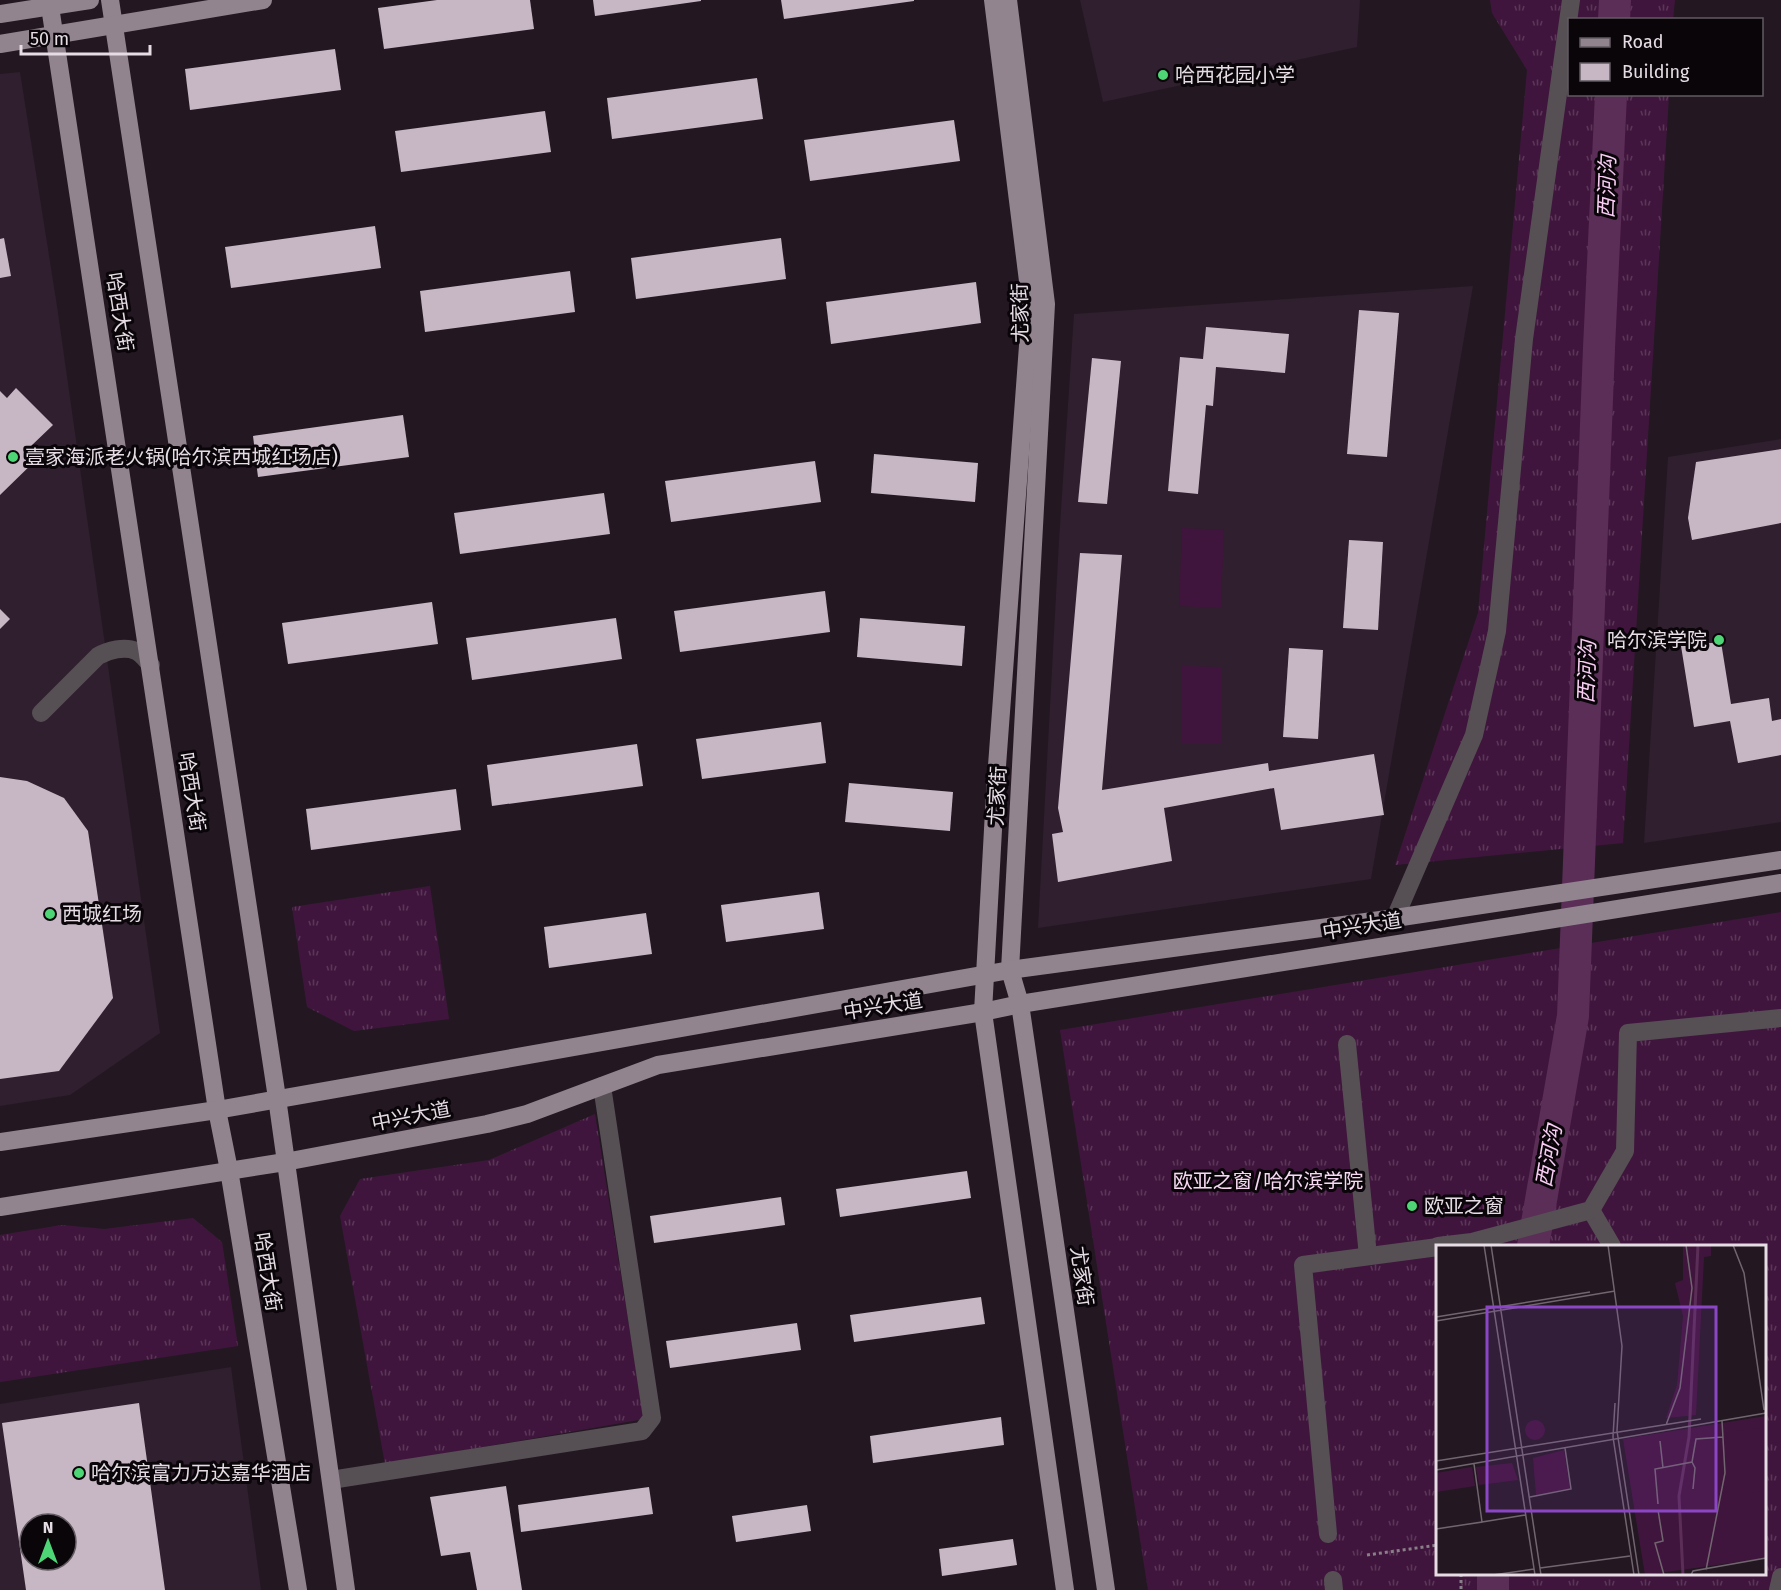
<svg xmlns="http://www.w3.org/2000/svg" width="1781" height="1590" font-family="'Fira Sans','Noto Sans SC',sans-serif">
<defs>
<pattern id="grass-tufts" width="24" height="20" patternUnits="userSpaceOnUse" patternTransform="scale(1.5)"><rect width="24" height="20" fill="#40153d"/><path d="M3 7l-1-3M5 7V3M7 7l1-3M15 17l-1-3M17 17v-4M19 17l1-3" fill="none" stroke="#5b3659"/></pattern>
</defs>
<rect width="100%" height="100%" fill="#231822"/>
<g fill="#301f2e" fill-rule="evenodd">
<polygon points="1080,0 1360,0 1357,47 1103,102"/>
<polygon points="20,72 57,306 160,1033 70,1095 0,1106 0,74"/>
<polygon points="1473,286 1371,879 1038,928 1059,540 1074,314"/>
<polygon points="1781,439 1781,822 1644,843 1668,457"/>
<path d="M231 1367 261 1590H0V1404ZM30 1524H66V1560H30Z"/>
</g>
<g fill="url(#grass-tufts)" fill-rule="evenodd">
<polygon points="1490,0 1675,0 1673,19 1570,20 1570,94 1669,95 1623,843 1395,865 1478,613 1527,70 1492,13"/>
<polygon points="430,886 449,1019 354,1031 307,1007 292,907"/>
<path d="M1781 912V1590H1148L1060 1030ZM1438 1246H1764V1574H1438Z"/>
<polygon points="595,1114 644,1419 385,1464 340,1216 360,1179 489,1160"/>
<polygon points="193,1218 222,1242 238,1346 0,1382 0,1235 62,1225 104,1229"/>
</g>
<g fill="#40153d">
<polygon points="1182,528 1224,530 1221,608 1179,606"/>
<polygon points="1182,666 1221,667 1221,744 1182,744"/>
</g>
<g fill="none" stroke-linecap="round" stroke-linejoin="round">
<g stroke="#5b2e58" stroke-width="32">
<polyline points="1614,20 1615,0"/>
<polyline points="1533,1246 1573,1016 1599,348 1611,94"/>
<polyline points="1493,1574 1493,1590"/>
</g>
</g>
<g fill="#c7b7c5" fill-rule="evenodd">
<polygon points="437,0 530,0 534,29 384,49 378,8"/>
<polygon points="593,0 701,0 701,1 595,16"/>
<polygon points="781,0 914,0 914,1 784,19"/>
<polygon points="335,49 341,90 190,110 185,69"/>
<polygon points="757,78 763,119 612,139 607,98"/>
<polygon points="545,111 551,152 401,172 395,131"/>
<polygon points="954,120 960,161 810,181 804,140"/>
<polygon points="375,226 381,268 231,288 225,247"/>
<polygon points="4,238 11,276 0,278 0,239"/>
<polygon points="781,238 786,279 636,299 631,258"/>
<polygon points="570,271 575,312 425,332 420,291"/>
<polygon points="976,282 981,323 831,344 826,302"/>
<polygon points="1359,310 1399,313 1387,457 1347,454"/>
<polygon points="1206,327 1289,334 1285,373 1216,367 1213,406 1206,405 1198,494 1168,491 1180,357 1203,359"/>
<polygon points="1092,358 1121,361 1107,504 1078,502"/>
<polygon points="16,388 53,425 30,447 39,457 0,495 0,391 7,398"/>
<polygon points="403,415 409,457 258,477 253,436"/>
<polygon points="1781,449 1781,523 1692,540 1688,518 1696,462"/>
<polygon points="874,454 978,463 975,502 871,493"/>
<polygon points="815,461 821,502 671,522 665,481"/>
<polygon points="604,493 610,534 460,554 454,513"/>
<polygon points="1349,540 1383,542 1378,630 1343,628"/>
<polygon points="1080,553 1122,555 1102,790 1268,763 1269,771 1374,754 1384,815 1281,830 1274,788 1164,808 1172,861 1058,882 1052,834 1063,832 1058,808"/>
<polygon points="825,591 830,632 680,652 674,611"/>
<polygon points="432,602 438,644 288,664 282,623"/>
<polygon points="0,609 10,619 0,629"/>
<polygon points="616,618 622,659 472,680 466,638"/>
<polygon points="860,618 965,626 962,666 857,657"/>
<polygon points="1721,642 1731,704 1769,698 1772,721 1781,719 1781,755 1738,763 1730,721 1694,727 1681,646"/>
<polygon points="1289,648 1323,650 1318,739 1283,737"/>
<polygon points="821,722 826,763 702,779 696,739"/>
<polygon points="637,744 643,786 492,806 487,765"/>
<polygon points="0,777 27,781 64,798 88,831 113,998 59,1071 0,1079"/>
<polygon points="849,783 953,792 950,831 845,822"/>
<polygon points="456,789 461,830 311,850 306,809"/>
<polygon points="819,892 824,929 726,942 721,905"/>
<polygon points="646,913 652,954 549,968 544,927"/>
<polygon points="967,1171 971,1198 840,1217 836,1189"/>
<polygon points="781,1197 785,1225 654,1243 650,1216"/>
<polygon points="981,1297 985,1324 854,1342 850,1315"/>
<polygon points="797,1323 801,1350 670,1368 666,1341"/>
<path d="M139 1403 165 1590H26L2 1423ZM30 1524H66V1560H30Z"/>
<polygon points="1001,1417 1004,1445 873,1463 870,1436"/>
<polygon points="506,1486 522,1590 477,1590 470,1552 441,1556 430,1497"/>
<polygon points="649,1487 653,1514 521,1532 518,1505"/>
<polygon points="807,1505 811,1531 736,1542 732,1516"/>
<polygon points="1013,1539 1017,1565 942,1576 939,1549"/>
</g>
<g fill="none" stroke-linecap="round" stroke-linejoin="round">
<g stroke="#897f88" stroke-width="3" stroke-dasharray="3 3" stroke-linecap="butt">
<polyline points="1367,1555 1438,1545"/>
<polyline points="1461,1574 1461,1590"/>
</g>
<g stroke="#565055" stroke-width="18">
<path d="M41 713 98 656C108 650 125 646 136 651 142 654 146 660 151 665"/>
<polyline points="1395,918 1474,735 1497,631 1524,339 1571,0"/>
<polyline points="1347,1044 1368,1256"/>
<polyline points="1591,1210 1612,1246"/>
<polyline points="1438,1246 1472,1242 1591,1210 1625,1151 1628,1033 1781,1018"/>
<polyline points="331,1480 642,1431 652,1418 602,1086"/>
<polyline points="1328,1534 1303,1265 1438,1247"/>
<polyline points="1333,1580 1334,1590"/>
<polyline points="1778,1590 1781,1577"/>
</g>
<g stroke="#91848f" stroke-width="18">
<polyline points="49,0 217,1110 229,1170 298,1590"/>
<polyline points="110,0 277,1098 346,1590"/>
<polyline points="993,0 1031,305 995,793 983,1012 1065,1590"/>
<polyline points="1008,0 1046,304 1010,970 1020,1004 1106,1590"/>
<polyline points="0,14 90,0"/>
<polyline points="0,44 263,0"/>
<polyline points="0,1142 217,1110 1010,970 1395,918 1781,860"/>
<polyline points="0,1207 285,1162 487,1124 527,1114 658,1065 983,1012 1020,1004 1781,883"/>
</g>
</g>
<g fill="#4ed676" stroke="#090509" stroke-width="2">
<circle cx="1163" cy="75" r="6"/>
<circle cx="13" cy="457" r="6"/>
<circle cx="1719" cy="640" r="6"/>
<circle cx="50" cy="914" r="6"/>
<circle cx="1412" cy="1206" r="6"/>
<circle cx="79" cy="1473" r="6"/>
</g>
<g text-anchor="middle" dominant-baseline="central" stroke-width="6" stroke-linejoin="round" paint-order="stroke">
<g font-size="20" fill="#e5dce4" stroke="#090509" text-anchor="start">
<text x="1175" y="75">哈西花园小学</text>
<text x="25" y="457">壹家海派老火锅(哈尔滨西城红场店)</text>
<text x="1707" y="640" text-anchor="end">哈尔滨学院</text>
<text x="62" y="914">西城红场</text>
<text x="1424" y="1206">欧亚之窗</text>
<text x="91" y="1473">哈尔滨富力万达嘉华酒店</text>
</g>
<g font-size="20" fill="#e5dce4" stroke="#090509">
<text transform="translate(120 312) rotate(81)">哈西大街</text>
<text transform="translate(1020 313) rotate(-91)">尤家街</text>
<text transform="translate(192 792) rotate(81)">哈西大街</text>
<text transform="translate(997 796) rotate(-87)">尤家街</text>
<text transform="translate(1362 926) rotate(-9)">中兴大道</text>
<text transform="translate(883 1006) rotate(-9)">中兴大道</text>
<text transform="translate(411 1116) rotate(-11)">中兴大道</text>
<text transform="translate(268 1272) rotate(81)">哈西大街</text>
<text transform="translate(1082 1276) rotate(82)">尤家街</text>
</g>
<g font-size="20" fill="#f7d9f3" stroke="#090509">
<text x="1268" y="1181">欧亚之窗/哈尔滨学院</text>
</g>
<g font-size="21" font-style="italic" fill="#f9cdf4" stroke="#090509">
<text transform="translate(1607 187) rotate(-88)">西河沟</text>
<text transform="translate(1587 672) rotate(-88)">西河沟</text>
<text transform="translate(1549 1156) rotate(-80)">西河沟</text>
</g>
</g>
<g transform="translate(1436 1245)">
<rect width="330" height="330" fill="#231822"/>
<path d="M247 0H275V11L268 12 260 170 230 173 241 140 247 71 239 38 247 35ZM330 171V313L209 330 187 194ZM89 185a10 10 0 1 1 20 0a10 10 0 1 1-20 0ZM128 205 134 244 100 250 97 213ZM76 218 82 235 43 240 40 222ZM36 222 39 241 0 247V228Z" fill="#40153d"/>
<path d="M330 182V246L305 250 299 186ZM330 252V311L282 319 290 259Z" fill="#40153d"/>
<path fill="none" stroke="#5b2e58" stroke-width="3" d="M247 330 243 251 253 192 262 0"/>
<path fill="none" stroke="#716670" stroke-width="1.5" d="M48 0 99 330M55 0 105 330M172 0 186 101 181 186 203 330M297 0 308 28 328 165M0 72 154 47M0 76 179 46M179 158 177 192 198 330M230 180 244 143 256 43 250 0M224 196 227 223M0 216 265 174M256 217 259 223 257 244M0 225 330 168M94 252 135 244 129 203M222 259 219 224 256 217 260 194 287 192M222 265 227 296 219 298 228 330M46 277 89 270M0 284 46 277 38 219M104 323 194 311M270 325 289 228 286 176M57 330 98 324M255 330 257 326 330 313"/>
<path fill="#8b46c5" fill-opacity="0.15" stroke="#8b46c5" stroke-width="3" d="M51 62H280V266H51Z"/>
<rect width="330" height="330" fill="none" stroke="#e5dce4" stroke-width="3"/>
</g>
<rect x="1568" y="18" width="195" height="78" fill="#090509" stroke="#615b61" stroke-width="1.5"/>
<rect x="1580" y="38" width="30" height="9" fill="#91848f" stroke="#615b61" stroke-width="1.5"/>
<text x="1622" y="48" font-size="18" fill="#e5dce4">Road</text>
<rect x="1580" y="63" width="30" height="18" fill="#c7b7c5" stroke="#615b61" stroke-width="1.5"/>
<text x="1622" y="78" font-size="18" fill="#e5dce4">Building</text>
<g transform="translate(48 1542)"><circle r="28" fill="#090509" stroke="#615b61" stroke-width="1.5"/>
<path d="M0-4.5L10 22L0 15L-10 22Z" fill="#4ed676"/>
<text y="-9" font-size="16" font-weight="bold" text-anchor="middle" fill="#e5dce4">N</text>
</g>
<path d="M21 45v9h129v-9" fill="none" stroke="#e5dce4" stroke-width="3"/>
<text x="30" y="45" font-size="18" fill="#e5dce4" stroke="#090509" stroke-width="4.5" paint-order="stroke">50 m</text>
</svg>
